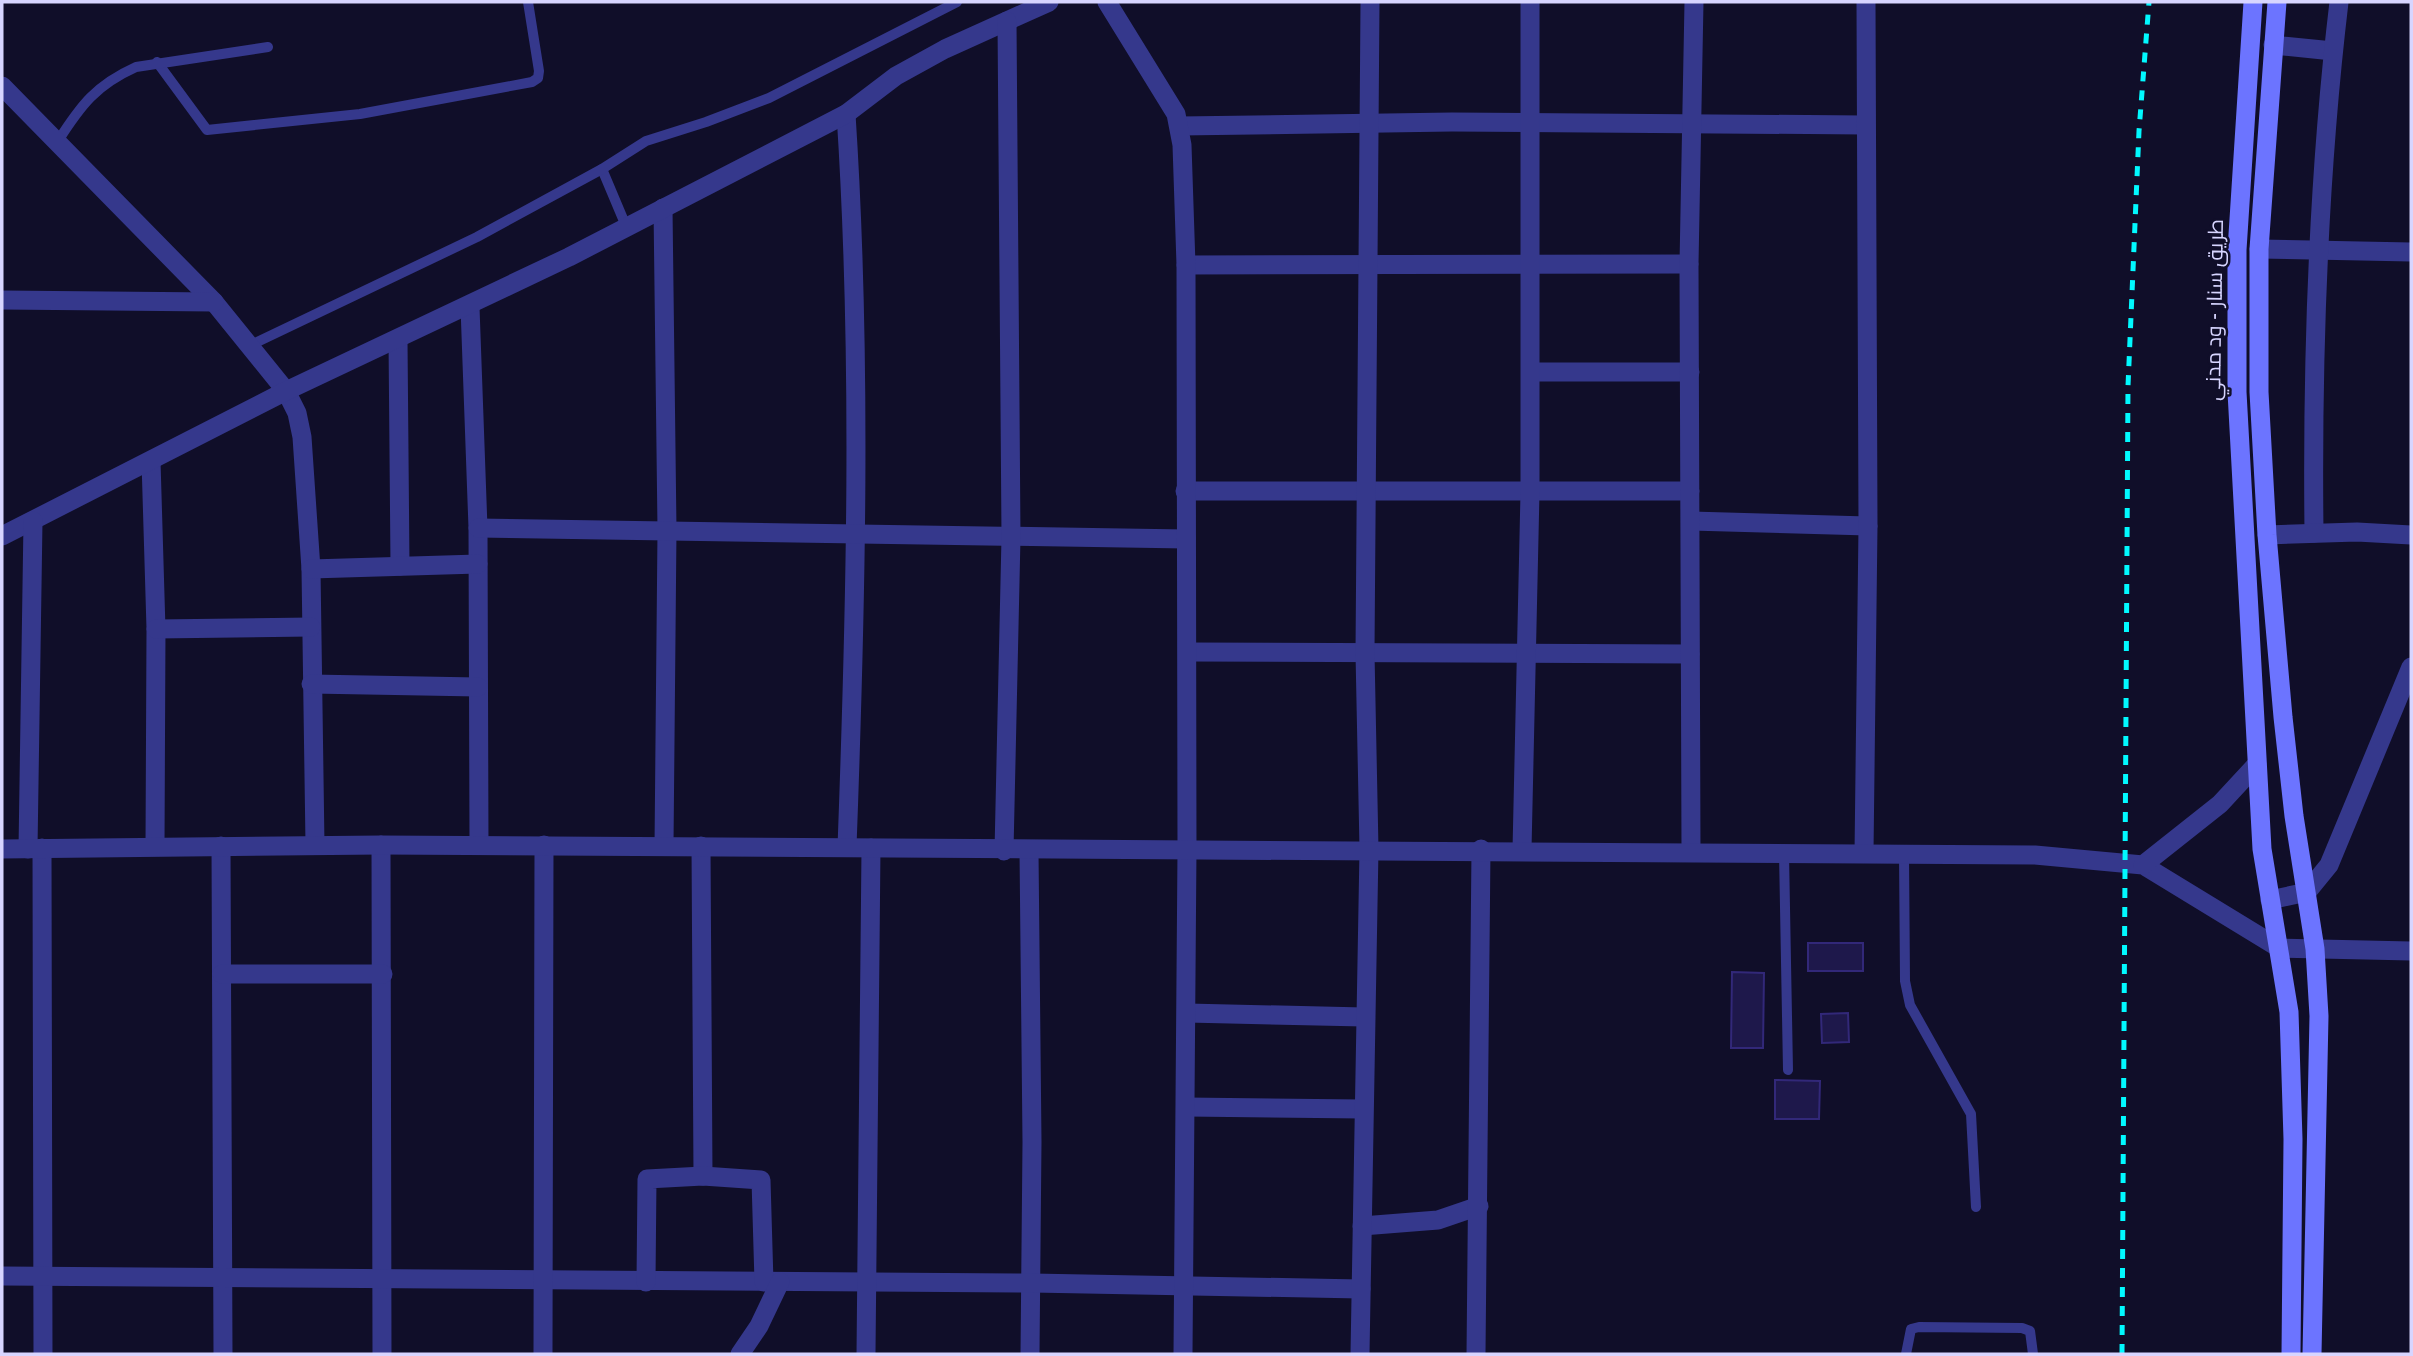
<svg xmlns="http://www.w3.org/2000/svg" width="2413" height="1356" font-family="Overpass,Cairo,sans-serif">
<rect width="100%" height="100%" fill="#100e29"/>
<g fill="#1e184b" stroke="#322879" stroke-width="2">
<rect x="1808" y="943" width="55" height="28"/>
<polygon points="1732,972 1764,973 1763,1048 1731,1048"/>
<polygon points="1848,1013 1849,1042 1822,1043 1821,1014"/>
<polygon points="1775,1080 1820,1081 1819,1119 1775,1119"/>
</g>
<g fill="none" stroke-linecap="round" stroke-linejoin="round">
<g stroke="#35388c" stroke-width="10">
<polyline points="157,62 207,130 360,114 532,82 538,78 539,71 528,2"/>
<path d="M58 141C81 105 96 85 136 67L268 47"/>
<polyline points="602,169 626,226"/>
<polyline points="251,345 477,237 602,169 646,141 706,122 769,98 957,2"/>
<polyline points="1784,853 1788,1070"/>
<polyline points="1904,854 1905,981 1910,1005 1971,1114 1976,1207"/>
<polyline points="1906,1354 1911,1329 1919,1327 2022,1328 2030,1331 2033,1354"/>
</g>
<g stroke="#35388c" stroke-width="19">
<polyline points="2273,45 2333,51"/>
<polyline points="2,86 214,302 286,391 297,413 302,437 311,569 315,845"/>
<path d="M846 114C862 358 856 603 847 847"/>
<polyline points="1180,126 1452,122 1865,125"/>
<polyline points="663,208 667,530 664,846"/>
<polyline points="2259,249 2411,252"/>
<polyline points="1186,265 1689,264"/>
<polyline points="2,300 214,302"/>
<polyline points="470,307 478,528 479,845"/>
<polyline points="398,340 400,566"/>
<polyline points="1531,372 1690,372"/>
<polyline points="151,461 156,629 155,846"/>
<polyline points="1185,491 1690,491"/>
<polyline points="1691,521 1868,526"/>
<polyline points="478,528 1186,539"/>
<path d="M2314 533C2312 356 2318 178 2339 2"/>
<polyline points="2267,535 2357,532 2411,535"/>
<polyline points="2,536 286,391 569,257 846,114 896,76 945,49 1049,2"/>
<polyline points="311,569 478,564"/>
<polyline points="156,629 311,627"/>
<polyline points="1188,652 1690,654"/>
<polyline points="311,684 478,687"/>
<polyline points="381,845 382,1354"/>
<polyline points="221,846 223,1354"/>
<polyline points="701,846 703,1176"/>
<polyline points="42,848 43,1354"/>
<polyline points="28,849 33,521"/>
<polyline points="1522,850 1530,492 1530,2"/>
<polyline points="1004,851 1011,537 1007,21"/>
<polyline points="1029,851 1032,1142 1030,1354"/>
<polyline points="1691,851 1689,264 1694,2"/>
<polyline points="1864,853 1868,526 1866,2"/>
<polyline points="2270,900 2307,892 2329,865 2411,667"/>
<polyline points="222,974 383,974"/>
<polyline points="1187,1013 1364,1017"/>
<polyline points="1186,1107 1362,1109"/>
<polyline points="1362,1226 1438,1220 1479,1206"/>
<polyline points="2,1276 1032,1283 1361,1289"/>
<polyline points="646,1282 647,1179 703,1176 761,1180 764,1282"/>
<polyline points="543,1354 544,845"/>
<polyline points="740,1354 759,1326 780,1282"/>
<polyline points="866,1354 871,848"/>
<polyline points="1183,1354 1187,849"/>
<polyline points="1360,1354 1369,849 1365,653 1370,2"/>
<polyline points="1476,1354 1481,849"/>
</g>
<g stroke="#35388c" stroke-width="19">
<polyline points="1107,2 1176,114 1182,145 1186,265 1187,849"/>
<polyline points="2,849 381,845 2035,855 2143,865 2279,948 2411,951"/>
<polyline points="2143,865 2220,804 2257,764"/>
</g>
<g stroke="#6c74ff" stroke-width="19">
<polyline points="2253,2 2237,250 2237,392 2262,849 2289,1012 2293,1139 2291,1354"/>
<polyline points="2277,2 2259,249 2259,392 2267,535 2283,717 2294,816 2315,949 2319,1016 2312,1354"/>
</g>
<polyline stroke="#01f9ff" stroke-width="5" stroke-dasharray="10 9" stroke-linecap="butt" points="2122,1354 2128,386 2139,131 2149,2"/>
</g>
<g text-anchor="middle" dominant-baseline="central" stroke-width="5" stroke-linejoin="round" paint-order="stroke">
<g font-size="21" fill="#d7d5ff" stroke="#100e29">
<text transform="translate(2216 310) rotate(-89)">طريق سنار - ود مدني</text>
</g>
</g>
<rect width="2413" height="1356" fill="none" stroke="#d7d5ff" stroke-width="7"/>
</svg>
